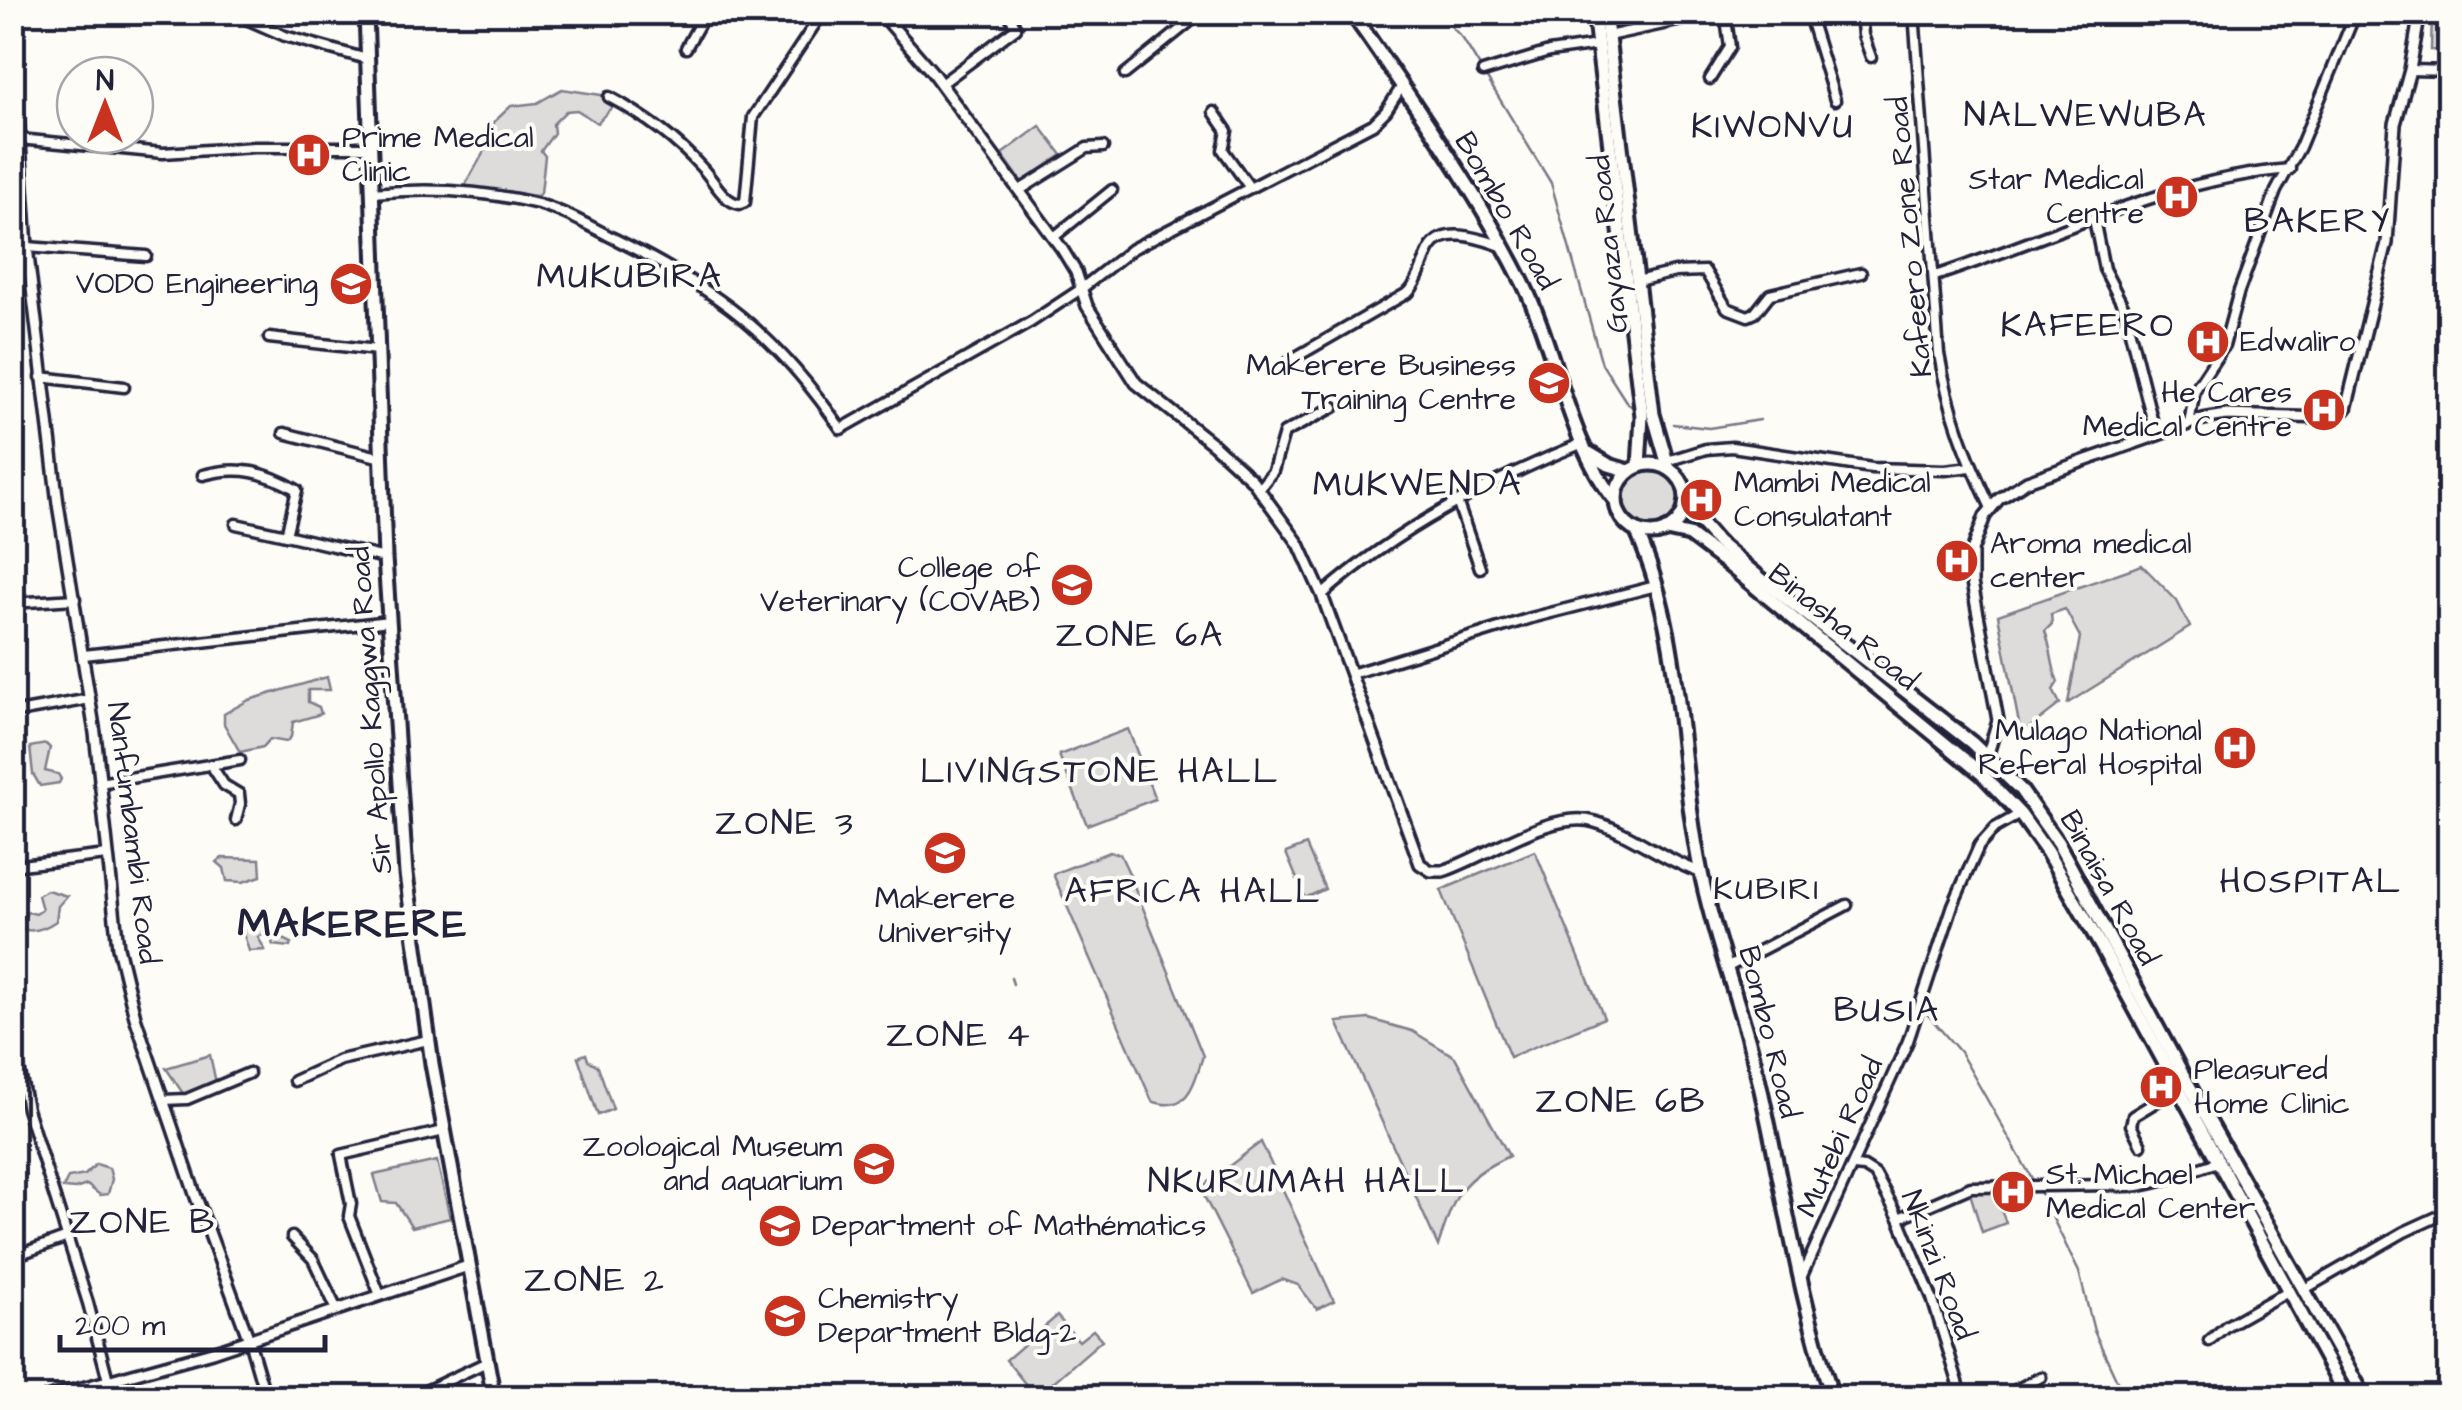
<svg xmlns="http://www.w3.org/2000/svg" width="2462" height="1410" font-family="'Architects Daughter',sans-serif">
<rect width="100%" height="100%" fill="#fdfcf7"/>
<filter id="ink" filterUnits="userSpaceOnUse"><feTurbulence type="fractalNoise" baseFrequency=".01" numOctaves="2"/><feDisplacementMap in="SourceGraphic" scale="20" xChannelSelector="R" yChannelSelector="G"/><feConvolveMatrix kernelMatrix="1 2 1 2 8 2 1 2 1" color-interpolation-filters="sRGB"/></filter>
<g filter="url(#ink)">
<g fill="#dddcdb" stroke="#807f8b" stroke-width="2.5">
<polygon points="2432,13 2449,13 2449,51 2431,50"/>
<polygon points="562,89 601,95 614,105 597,123 577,110 566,111 553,124 554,133 541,151 545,156 541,193 537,196 465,186 491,139 494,122 511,106 537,103"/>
<polygon points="1040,126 1062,155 1022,182 1002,154"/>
<circle cx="1650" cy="498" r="28"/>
<path d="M2142 565 2177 601 2190 627 2068 703 2080 637 2065 609 2051 614 2052 624 2045 631C2052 649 2051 665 2058 682L2053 690 2060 704 2021 734 1998 615Z"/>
<polygon points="327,677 330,690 308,690 308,702 319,707 321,714 293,722 291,737 286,742 270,739 263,747 240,752 224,724 224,714 249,700"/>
<polygon points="1128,729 1155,799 1087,825 1059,755"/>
<polygon points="46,744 50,748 45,771 58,774 61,779 59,783 40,786 33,774 30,747"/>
<polygon points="2013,782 2058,851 2360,1397 2353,1397 2335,1367 2050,846 2004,790"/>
<polygon points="1306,845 1325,889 1305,898 1286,853"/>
<polygon points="1535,851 1604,1018 1510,1057 1441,890"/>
<path d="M1109 852 1120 854 1128 871 1203 1056C1194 1083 1188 1115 1152 1101L1053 874Z"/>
<polygon points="222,858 260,859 261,876 243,882 227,881 224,868 217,862"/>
<path d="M47 890 67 896 58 906 56 921C46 928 34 933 22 929L13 934V919L19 922 28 912 36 914 42 910 38 895Z"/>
<polygon points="243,919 252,928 258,921 264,920 281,938 292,943 290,947 273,945 271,938 262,935 258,937 265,950 249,951 239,919"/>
<path d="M1369 1019 1412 1031 1455 1057 1509 1156C1459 1179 1455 1195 1438 1246L1337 1022Z"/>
<polygon points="586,1054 588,1060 598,1066 613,1109 598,1115 578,1057"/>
<polygon points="210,1055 216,1083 186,1098 166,1068"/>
<polygon points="1261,1142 1334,1301 1317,1309 1298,1285 1282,1279 1253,1293 1200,1188"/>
<polygon points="437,1161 450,1218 412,1227 396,1203 382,1202 374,1175"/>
<polygon points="96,1164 109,1168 112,1179 108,1194 100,1195 87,1185 75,1189 63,1188 68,1178 85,1175"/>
<polygon points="1977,1191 1995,1193 2006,1223 1982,1232 1970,1193"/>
<polygon points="1057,1316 1079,1341 1093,1330 1102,1340 1036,1397 1006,1360"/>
</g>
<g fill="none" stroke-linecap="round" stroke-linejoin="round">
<g stroke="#787885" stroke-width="2.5">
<polyline points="1447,12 1450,25 1463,39 1551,183 1602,364 1627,403 1638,411"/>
<polyline points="1673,424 1709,428 1760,420"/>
<polyline points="1011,978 1013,984"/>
<polyline points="1922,1008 1960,1052 2042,1196 2079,1272 2094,1331 2120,1387"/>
</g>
<g stroke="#22223b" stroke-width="15">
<g id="minor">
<polyline points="230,12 285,36 367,59"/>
<polyline points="594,12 619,20 626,12"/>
<polyline points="1808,12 1835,100"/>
<polyline points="1861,12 1863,35 1871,57"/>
<path d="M1914 12 1939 354C1949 412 1966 455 1991 508"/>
<polyline points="1608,36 1719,12"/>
<polyline points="686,48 706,12"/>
<polyline points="2410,70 2450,71"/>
<polyline points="1483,72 1549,52 1598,45"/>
<polyline points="1125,74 1202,12"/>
<polyline points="1710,79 1730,47 1725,12"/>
<polyline points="941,84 1016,28 1008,12"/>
<path d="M609 97C643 115 676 139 702 168 714 180 723 202 740 204L745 202 753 117 823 12"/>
<polyline points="1214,112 1227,131 1223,150 1250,188"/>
<polyline points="19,139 163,153 254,147 369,147"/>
<polyline points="1020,190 1087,148 1103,147"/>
<path d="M371 193C426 188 484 190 538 204 566 212 590 226 615 239 718 290 775 333 841 429L1031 322 1081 289 1132 249 1373 124 1386 111 1402 86"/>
<polyline points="2094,219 2104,269 2124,308 2156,435"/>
<polyline points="1054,237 1112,190"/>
<polyline points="27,247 146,256"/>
<path d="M1935 276C2052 238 2166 179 2290 169"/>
<polyline points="1637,281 1675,272 1705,271 1727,308 1748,316 1755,313 1770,294 1861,273"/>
<polyline points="269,338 377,350"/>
<path d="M1289 361 1409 292C1421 278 1422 262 1431 247 1446 225 1483 240 1502 246"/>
<polyline points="41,377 124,387"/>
<polyline points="2189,424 2195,390 2224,346 2239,291 2276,191 2300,147 2356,12"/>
<polyline points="284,433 382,458"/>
<polyline points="1667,461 1706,449 1732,447 1872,468 1945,470 1971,467"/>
<path d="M203 475C239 465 266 472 297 490L286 535 385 558"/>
<polyline points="1259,489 1273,471 1284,433 1334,407"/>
<polyline points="1458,504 1480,568"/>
<polyline points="236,524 286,535"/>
<path d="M1322 595C1395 530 1493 479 1583 443"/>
<polyline points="12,603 75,599"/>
<polyline points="84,655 390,621"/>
<polyline points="1351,674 1531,618 1656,586"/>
<polyline points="12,713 90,699"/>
<polyline points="211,765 224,785 239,794 240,804 236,820"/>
<polyline points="99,783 240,760"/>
<polyline points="12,866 107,855"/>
<polyline points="1728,967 1847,905"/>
<polyline points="12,1031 27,1109 88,1303 108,1380"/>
<polyline points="294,1081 340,1060 428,1040"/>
<polyline points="163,1100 187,1099 249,1073"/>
<polyline points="2141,1145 2131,1125 2133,1116 2177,1089"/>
<polyline points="1853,1166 1864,1167 1875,1174 1899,1218 1932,1298 1963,1398"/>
<path d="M1899 1218 1971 1187 2113 1185C2137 1194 2192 1170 2218 1162"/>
<polyline points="292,1237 313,1259 337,1310"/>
<polyline points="12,1257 65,1238"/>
<polyline points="1801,1278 1908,1041 1953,905 1979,846 1995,828 2020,814"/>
<polyline points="2303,1290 2404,1232 2450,1211"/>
<polyline points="380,1295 349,1216 351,1204 341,1155 444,1131"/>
<polyline points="249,1340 266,1398"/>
<polyline points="2209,1341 2226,1326 2288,1291"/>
<polyline points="2016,1390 2041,1377"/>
<polyline points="419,1394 487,1362"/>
</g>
</g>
<g stroke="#22223b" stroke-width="16">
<g id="tertiary">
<polyline points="17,12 14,52 27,247 58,504 95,733 118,947 135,1017 196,1197 249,1340"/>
<path d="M880 12 932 72 1062 249 1076 272 1087 306 1136 383 1214 445 1252 480 1299 544 1322 595 1420 864 1431 871H1443C1486 857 1552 809 1595 822 1632 833 1663 860 1700 872"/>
<polyline points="1982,774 1998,720 1972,583 1972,551 1985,516 1999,499 2027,481 2203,419 2226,415 2325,418 2335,418 2346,409 2387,243 2395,124 2410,70 2420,12"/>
<polyline points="46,1398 212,1352 468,1266"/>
</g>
</g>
<g stroke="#22223b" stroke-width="19">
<g id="primary">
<polyline points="366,12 385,558 406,874 432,1064 494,1398"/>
<path d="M1351 12C1410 97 1477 191 1523 283 1556 349 1569 444 1615 500"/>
<polyline points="1594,12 1642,416 1639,466"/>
<polyline points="1605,12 1653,414 1669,469"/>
<polyline points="1589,453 1609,465 1629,471"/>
<circle cx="1651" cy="499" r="35"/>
<polyline points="1685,505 1717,542 1760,578 1972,743 2020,789 2058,843 2182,1073 2365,1398"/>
<path d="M1636 530C1685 639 1677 759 1701 873 1714 938 1739 1000 1755 1064 1782 1175 1796 1289 1833 1398"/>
<polyline points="1666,530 1689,535 1726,563 1982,774 2020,814 2047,852 2102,948 2347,1398"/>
</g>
</g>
<use href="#minor" stroke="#fdfcf7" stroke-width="8"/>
<use href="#tertiary" stroke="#fdfcf7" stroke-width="9"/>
<use href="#primary" stroke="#fdfcf7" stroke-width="11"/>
</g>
</g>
<defs>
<g id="hospital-disc" transform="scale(2.25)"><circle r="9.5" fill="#c8321e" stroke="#fdfcf7"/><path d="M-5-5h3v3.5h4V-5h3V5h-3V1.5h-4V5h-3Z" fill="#fff"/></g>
<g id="university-disc" transform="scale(2.25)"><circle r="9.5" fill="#c8321e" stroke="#fdfcf7"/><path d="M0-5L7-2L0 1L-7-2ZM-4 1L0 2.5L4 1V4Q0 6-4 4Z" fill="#fff"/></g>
</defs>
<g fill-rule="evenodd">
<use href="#hospital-disc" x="309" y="155"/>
<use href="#hospital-disc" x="2177" y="197"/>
<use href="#university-disc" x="351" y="284"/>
<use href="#hospital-disc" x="2208" y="342"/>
<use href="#university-disc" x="1549" y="383"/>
<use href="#hospital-disc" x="2324" y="410"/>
<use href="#hospital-disc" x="1701" y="500"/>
<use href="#hospital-disc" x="1957" y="561"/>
<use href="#university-disc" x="1072" y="585"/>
<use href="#hospital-disc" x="2235" y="748"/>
<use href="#university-disc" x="945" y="853"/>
<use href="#hospital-disc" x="2161" y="1087"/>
<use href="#university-disc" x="874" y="1164"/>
<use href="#hospital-disc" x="2013" y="1192"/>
<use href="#university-disc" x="780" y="1226"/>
<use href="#university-disc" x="785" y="1316"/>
</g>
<g text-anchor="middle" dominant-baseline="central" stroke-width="8" stroke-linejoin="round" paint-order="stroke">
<g font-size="30" fill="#22223b" stroke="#fdfcf7" text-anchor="start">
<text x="342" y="138">Prime Medical<tspan x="342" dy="34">Clinic</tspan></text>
<text x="2144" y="180" text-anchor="end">Star Medical<tspan x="2144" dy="34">Centre</tspan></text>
<text x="318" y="284" text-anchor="end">VODO Engineering</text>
<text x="2240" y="342">Edwaliro</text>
<text x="1516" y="366" text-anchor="end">Makerere Business<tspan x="1516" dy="34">Training Centre</tspan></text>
<text x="2292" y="393" text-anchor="end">He Cares<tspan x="2292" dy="34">Medical Centre</tspan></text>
<text x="1734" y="483">Mambi Medical<tspan x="1734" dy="34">Consulatant</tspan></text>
<text x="1990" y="544">Aroma medical<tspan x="1990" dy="34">center</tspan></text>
<text x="1040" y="568" text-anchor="end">College of<tspan x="1040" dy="34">Veterinary (COVAB)</tspan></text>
<text x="2202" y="731" text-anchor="end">Mulago National<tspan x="2202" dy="34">Referal Hospital</tspan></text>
<text x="945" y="899" text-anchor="middle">Makerere<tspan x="945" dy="34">University</tspan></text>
<text x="2194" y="1070">Pleasured<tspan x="2194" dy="34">Home Clinic</tspan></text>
<text x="842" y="1147" text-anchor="end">Zoological Museum<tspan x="842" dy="34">and aquarium</tspan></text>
<text x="2046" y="1175">St. Michael<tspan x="2046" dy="34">Medical Center</tspan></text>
<text x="812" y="1226">Department of Mathématics</text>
<text x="818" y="1299">Chemistry<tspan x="818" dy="34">Department Bldg-2</tspan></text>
</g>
<g font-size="30" fill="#22223b" stroke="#fdfcf7">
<text transform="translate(1506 211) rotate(60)">Bombo Road</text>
<text transform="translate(1910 237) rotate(-95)">Kafeero Zone Road</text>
<text transform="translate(1609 244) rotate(-96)">Gayaza Road</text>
<text transform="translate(1843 627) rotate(39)">Binasha Road</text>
<text transform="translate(371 710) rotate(-94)">Sir Apollo Kaggwa Road</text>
<text transform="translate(133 833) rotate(83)">Nanfumbambi Road</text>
<text transform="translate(2109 888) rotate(61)">Binaisa Road</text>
<text transform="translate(1769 1032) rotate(76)">Bombo Road</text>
<text transform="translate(1840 1137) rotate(-66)">Mutebi Road</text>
<text transform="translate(1938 1265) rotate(69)">Nkinzi Road</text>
</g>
<g font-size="32" letter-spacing="2.5" fill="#22223b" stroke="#fdfcf7">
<text x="1767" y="889">KUBIRI</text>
</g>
<g font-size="35" letter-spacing="2.5" fill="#22223b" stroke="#fdfcf7">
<text x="2086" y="115">NALWEWUBA</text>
<text x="1773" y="126">KIWONVU</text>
<text x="2318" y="221">BAKERY</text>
<text x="630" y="276">MUKUBIRA</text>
<text x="2088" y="325">KAFEERO</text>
<text x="1418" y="484">MUKWENDA</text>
<text x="1140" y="635">ZONE 6A</text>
<text x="1100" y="771">LIVINGSTONE HALL</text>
<text x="785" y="823">ZONE 3</text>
<text x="2311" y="881">HOSPITAL</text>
<text x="1193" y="891">AFRICA HALL</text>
<text x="1887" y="1010">BUSIA</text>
<text x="959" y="1035">ZONE 4</text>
<text x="1621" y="1101">ZONE 6B</text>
<text x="1307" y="1181">NKURUMAH HALL</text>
<text x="143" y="1222">ZONE B</text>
<text x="595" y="1280">ZONE 2</text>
</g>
<g font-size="40" font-weight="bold" letter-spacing="2.5" fill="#22223b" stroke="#fdfcf7">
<text x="353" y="924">MAKERERE</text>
</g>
</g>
<rect width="2462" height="1410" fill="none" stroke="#fdfcf7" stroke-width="50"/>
<rect x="25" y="25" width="2412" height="1360" fill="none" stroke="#22223b" stroke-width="4" filter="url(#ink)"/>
<g transform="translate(105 105)"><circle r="48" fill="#fdfcf7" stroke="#a5a5ac" stroke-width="2.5"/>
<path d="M0-8L18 38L0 25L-18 38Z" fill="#c8321e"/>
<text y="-15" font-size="28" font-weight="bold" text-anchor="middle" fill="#22223b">N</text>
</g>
<path d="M60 1335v15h265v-15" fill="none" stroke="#22223b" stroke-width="5"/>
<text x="75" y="1335" font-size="30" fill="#22223b" stroke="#fdfcf7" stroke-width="8" paint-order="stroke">200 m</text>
</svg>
